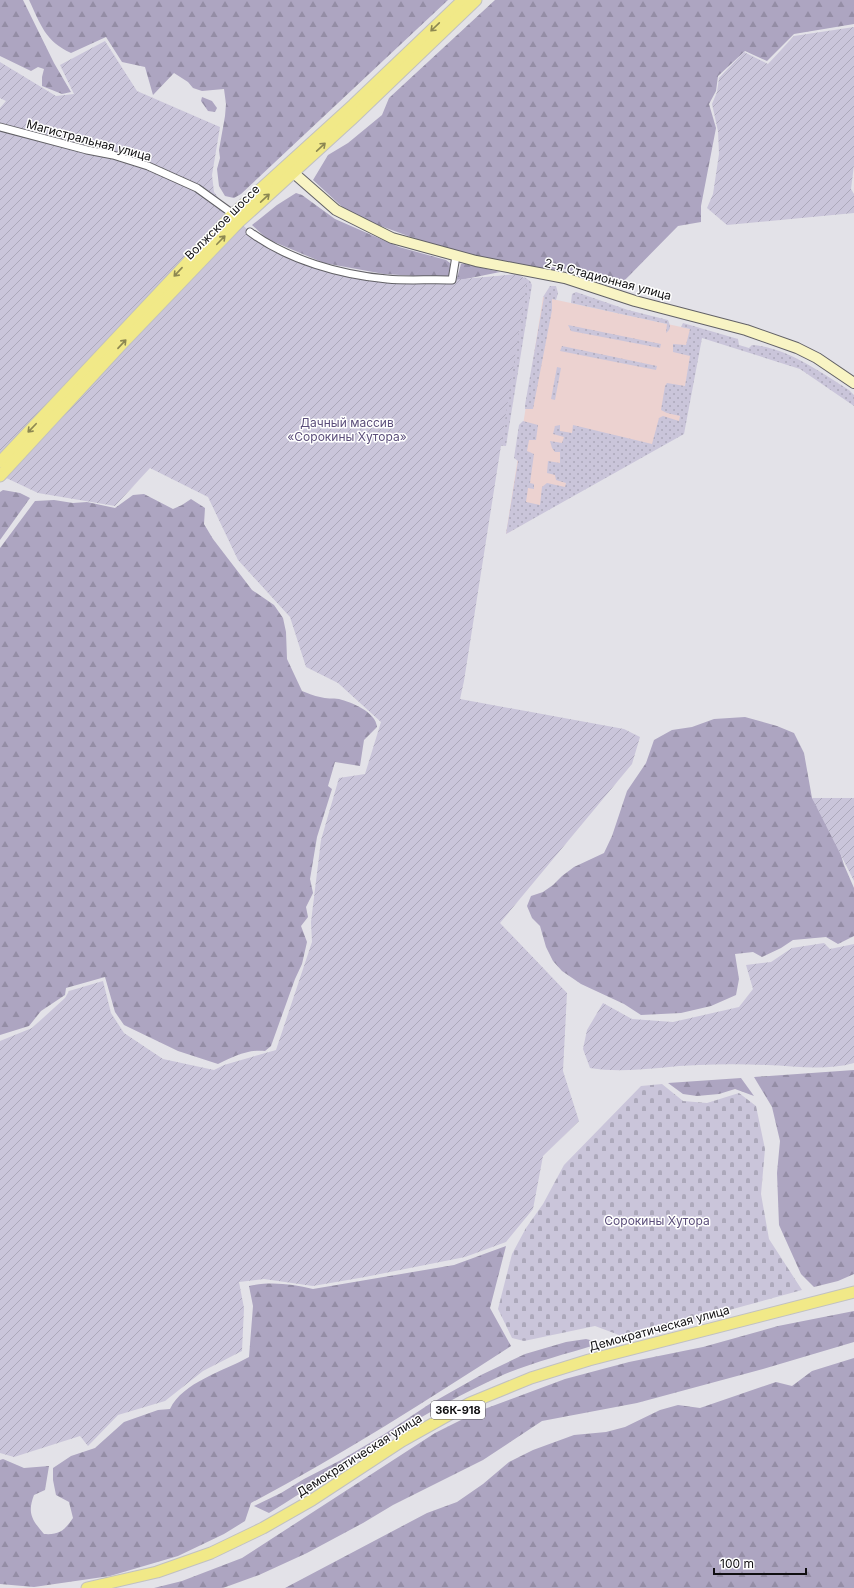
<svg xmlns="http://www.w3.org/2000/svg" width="854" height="1588" font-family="Inter,sans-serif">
<defs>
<pattern id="grass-dots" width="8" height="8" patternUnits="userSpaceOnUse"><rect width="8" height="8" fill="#cac5da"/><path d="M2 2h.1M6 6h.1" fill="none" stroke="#aca8ba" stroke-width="1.8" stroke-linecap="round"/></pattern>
<pattern id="forest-firs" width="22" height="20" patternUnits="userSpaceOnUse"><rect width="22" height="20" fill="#ada5c1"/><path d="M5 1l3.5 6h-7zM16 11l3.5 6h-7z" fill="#948da5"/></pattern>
<pattern id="cemetery-stones" width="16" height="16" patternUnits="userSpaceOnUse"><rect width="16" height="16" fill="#cac5da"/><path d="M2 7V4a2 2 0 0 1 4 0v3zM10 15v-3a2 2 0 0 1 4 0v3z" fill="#aca8ba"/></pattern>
<pattern id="garden-furrows" width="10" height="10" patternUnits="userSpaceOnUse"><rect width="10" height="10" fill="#cac5da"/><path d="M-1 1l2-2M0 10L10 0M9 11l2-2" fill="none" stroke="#aca8ba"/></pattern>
</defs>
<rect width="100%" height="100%" fill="#e3e2e8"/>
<polygon fill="#ecd2d0" points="543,297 695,330 677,434 506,534"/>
<g fill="url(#grass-dots)">
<polygon points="524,277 530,281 532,285 506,446 492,445 504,376"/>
<polygon points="550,286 556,286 558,293 556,300 552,299 552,310 533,409 525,409 525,405 544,297 546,298 543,297"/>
<path d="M576 292 628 310 668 320C670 326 672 328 666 333L667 324 571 303 572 294Z"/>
<path d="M683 323 738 339 739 345 749 348 752 345C786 347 822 373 849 390L854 395V406L800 369 702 338 684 434 506 534 518 461 514 458 519 425 523 421 538 425 536 440H529L527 451 534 454 530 483 534 484V489L528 488 526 502 540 505 542 487 547 483 565 487 566 483 556 480 555 475 547 473 548 461 560 463V452H555L552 448 550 441 562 443 564 437 553 434 555 426 560 425V431L572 433 573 425 652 444 659 418 663 416 679 421 680 416 667 413 661 410 665 386 667 383 685 386 690 356 673 352V344L686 345 690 329 681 327Z"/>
<polygon points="568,325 661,344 660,348 571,331"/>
<polygon points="562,346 657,366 656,370 560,351"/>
<polygon points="557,367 561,368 555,400 551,399"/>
</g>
<g fill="url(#forest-firs)">
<polygon points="0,0 23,0 54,63 71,92 62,94 42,86 42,77 44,69 38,67 31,71 0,56"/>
<path d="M29 0H448L241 194 234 198 225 196 219 186 217 169 220 158 219 150 225 116 226 104 224 89 202 91 193 88 188 82 174 73 153 95 145 67 122 62 106 37 71 53C45 41 41 25 29 0Z"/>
<polygon points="495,0 854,0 854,24 794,34 767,61 745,51 718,76 716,91 709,104 716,128 701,206 701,222 678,226 621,284 610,283 565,269 540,274 476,261 351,215 313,180 328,155 348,143 382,115 389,98"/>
<polygon points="202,97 212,101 217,108 215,112 208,111 201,101"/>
<polygon points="296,193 302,195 335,219 399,247 446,260 450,263 450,272 448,278 384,274 324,263 267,239 252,225 277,205"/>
<polygon points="461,264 465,264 500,272 456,281"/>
<polygon points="3,490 20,493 30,498 0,540 0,492"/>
<path d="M144 494 173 509 182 505 191 499 205 508 204 524 213 539 252 590 274 605 283 618 286 632 287 659 302 691C308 693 314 696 320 697 326 699 333 698 339 699 351 702 376 712 377 727L364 740 360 766 335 762 328 786 332 789 317 837 310 879 313 893 306 907 308 917 301 926 307 942 302 964 295 979 271 1046 265 1051C248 1049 233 1057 218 1064L178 1051 124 1025 115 1012 105 977 66 988 65 995 41 1011 29 1026 0 1035V548L35 501 54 500 73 503 87 502 115 508 133 495Z"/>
<polygon points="745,717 777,726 794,733 804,753 812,798 833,829 844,865 854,888 854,936 838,944 826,937 793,940 781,948 762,957 753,952 735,954 739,979 736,995 711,1006 681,1013 641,1015 624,1004 581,984 562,971 553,961 546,947 540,926 532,918 527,906 531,896 543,892 553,885 562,876 574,867 604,853 612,836 627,791 646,763 654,740 672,730 692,727 714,719"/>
<polygon points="854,1070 854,1274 838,1281 814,1287 801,1274 779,1225 777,1173 780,1141 772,1107 754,1077"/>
<polygon points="741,1078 754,1096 735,1089 719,1094 697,1096 683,1094 668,1083"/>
<path d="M506 1246 490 1308 511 1346C426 1401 341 1455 251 1503L245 1521 224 1534 178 1556 110 1576 34 1587 0 1584V1460L3 1459 24 1468 49 1466 45 1490 34 1495C27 1513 32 1520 44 1534 59 1535 64 1531 73 1518L69 1502 56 1495 53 1480V1468L71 1456 95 1448 124 1422 158 1410 170 1409C183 1382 224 1371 249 1357L253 1306 249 1286C271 1281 292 1284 313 1289L454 1265Z"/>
<polygon points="854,1311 854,1342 763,1369 637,1403 542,1421 483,1460 393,1505 363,1523 307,1553 259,1575 223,1588 154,1588 182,1581 242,1558 435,1433 479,1411 565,1379 629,1362 703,1347 778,1326"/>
<path d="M586 1339 598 1342 595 1345C566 1354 534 1362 505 1374 421 1411 347 1465 269 1513L254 1506 281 1493 304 1479 341 1460 383 1435 428 1405 481 1375 525 1354 566 1342Z"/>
<polygon points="854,1358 854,1588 285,1588 427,1513 457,1502 483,1484 509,1462 533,1450 574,1435 606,1432 625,1427 660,1410 678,1405 700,1408 776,1382 792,1386 812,1371"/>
</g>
<polygon fill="url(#cemetery-stones)" points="662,1084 683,1101 707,1103 739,1093 756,1106 765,1149 761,1194 769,1239 802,1290 627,1338 595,1326 524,1341 512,1338 498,1309 512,1254 526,1228 543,1204 564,1165 641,1086"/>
<g fill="url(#garden-furrows)">
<polygon points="854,27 854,165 851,189 854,194 854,213 727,225 707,208 713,194 719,154 718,131 712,104 717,92 719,78 744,52 768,64 794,36"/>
<polygon points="105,41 137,91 220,127 212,175 214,192 227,210 250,232 323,268 387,279 452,280 518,274 527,280 464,681 460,699 624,729 640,737 632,764 500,923 567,993 563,1071 579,1121 543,1156 533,1209 506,1242 465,1257 365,1277 313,1286 264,1279 239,1282 244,1308 242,1351 203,1371 165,1401 118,1415 88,1446 80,1436 14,1457 0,1453 0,1041 32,1028 65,998 69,991 103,981 111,1013 124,1033 163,1059 214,1070 224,1065 276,1050 312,942 311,922 321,840 339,778 365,774 381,722 338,683 306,667 290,617 238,560 208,497 150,468 115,506 38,493 0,475 0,108 6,101 0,98 0,62 56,96 74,94 60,65"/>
<polygon points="812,798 854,798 854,881"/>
<path d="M824 943 830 949 854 944V1063C825 1071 796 1066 766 1065 744 1064 721 1064 699 1065 663 1066 626 1074 590 1068L583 1049 587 1030 603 1003 632 1019 673 1022 739 1007 753 989 746 965 771 962 792 948Z"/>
</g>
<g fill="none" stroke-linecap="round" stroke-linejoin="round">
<g stroke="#626166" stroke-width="9">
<g id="street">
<polyline points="0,127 87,150 113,155 148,166 197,188 233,214"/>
<path d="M250 232C288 260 341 275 387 279 408 281 430 279 452 280L456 256"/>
</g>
</g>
<g stroke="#626166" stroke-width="12">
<polyline id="secondary" points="288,168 336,210 392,238 476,261 565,278 635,301 746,330 797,348 817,358 854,383"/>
</g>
<g stroke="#c1c1c1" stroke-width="13">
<g id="primary">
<polyline points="0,462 233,214 353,105 463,0"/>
<polyline points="0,476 121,345 239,222 351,120 476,0"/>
<polyline points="87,1588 157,1572 211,1553 263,1528 312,1500 402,1441 470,1403 531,1378 589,1360 854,1292"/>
</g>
</g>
<use href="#street" stroke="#fff" stroke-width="7"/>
<use href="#secondary" stroke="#f8f4c4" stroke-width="10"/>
<use href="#primary" stroke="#f1e988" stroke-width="11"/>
</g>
<defs><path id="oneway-shaft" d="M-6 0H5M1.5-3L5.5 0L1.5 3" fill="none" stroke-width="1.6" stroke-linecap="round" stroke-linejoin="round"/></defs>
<g stroke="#8c8752">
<use href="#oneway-shaft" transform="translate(435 27) rotate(136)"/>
<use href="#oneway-shaft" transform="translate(321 147) rotate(-43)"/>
<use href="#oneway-shaft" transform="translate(265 198) rotate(-43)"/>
<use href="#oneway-shaft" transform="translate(221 240) rotate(-46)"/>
<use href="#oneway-shaft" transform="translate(178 272) rotate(133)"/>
<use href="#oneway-shaft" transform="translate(122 344) rotate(-47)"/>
<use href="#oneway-shaft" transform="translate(32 428) rotate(134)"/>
</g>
<g text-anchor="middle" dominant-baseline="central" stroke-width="3" stroke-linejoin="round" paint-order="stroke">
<rect fill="#fff" stroke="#585758" stroke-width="1" x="431" y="1401" width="54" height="18" rx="3"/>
<g font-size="11" font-weight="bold" fill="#100f11">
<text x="458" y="1410">36К-918</text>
</g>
<g font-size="12" fill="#100f11" stroke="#fff">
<text transform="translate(89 140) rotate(15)">Магистральная улица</text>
<text transform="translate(222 222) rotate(-45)">Волжское шоссе</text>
<text transform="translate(608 279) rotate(15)">2-я Стадионная улица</text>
<text transform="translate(659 1328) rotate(-15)">Демократическая улица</text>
<text transform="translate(359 1455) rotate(-32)">Демократическая улица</text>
</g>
<g font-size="12" fill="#5b4e7a" stroke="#fff">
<text x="347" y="422">Дачный массив<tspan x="347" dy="14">«Сорокины Хутора»</tspan></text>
<text x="657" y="1220">Сорокины Хутора</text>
</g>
</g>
<path d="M714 1568v6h92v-6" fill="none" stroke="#100f11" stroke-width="2"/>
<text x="720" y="1568" font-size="12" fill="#100f11" stroke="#ffffff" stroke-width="3" paint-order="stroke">100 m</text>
</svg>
